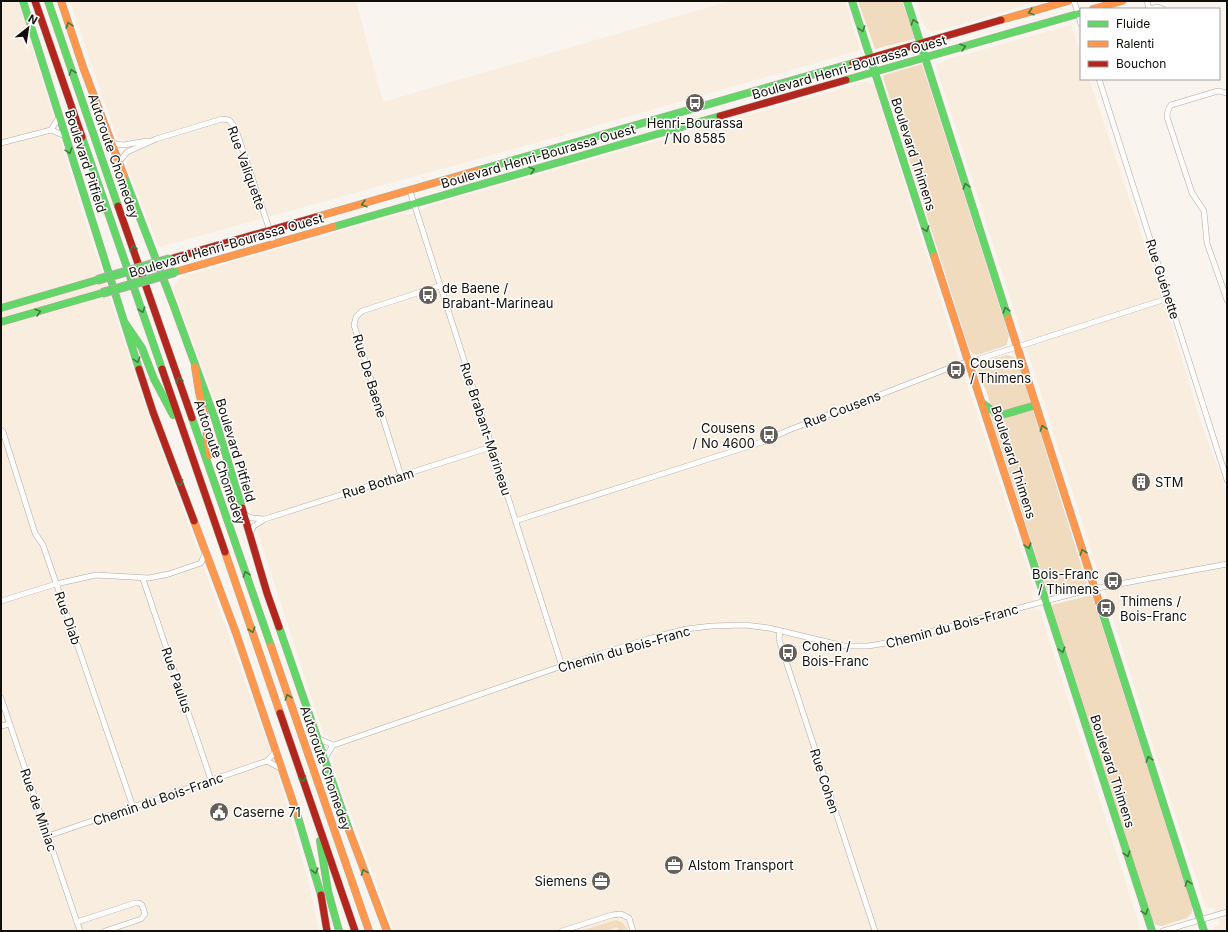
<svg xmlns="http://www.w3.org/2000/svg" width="1228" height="932" font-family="Inter,sans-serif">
<rect width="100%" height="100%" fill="#f9f4ee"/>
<g fill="#f9eddf">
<polygon points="1,1 18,1 84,218 140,391 275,764 310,888 319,931 1,931"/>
<polygon points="70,1 356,1 383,102 730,1 845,1 860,50 564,135 159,247 126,165 129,157 122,140 116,135"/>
<polygon points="916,1 1037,1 963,24 932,32 925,27"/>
<polygon points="1071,25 1081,55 1081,79 1089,79 1168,314 1200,420 1227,492 1227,931 1214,931 1213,927 1220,924 1214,908 1206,908 1154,749 1113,618 936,66 945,60"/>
<polygon points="865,82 874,85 957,353 1035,591 1032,596 1036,609 1040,611 1138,921 1140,931 394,931 333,765 333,755 337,752 333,738 329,738 324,734 315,709 217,406 173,288 180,277 403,213 408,215 425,209 430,205"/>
</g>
<g fill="#f1dbbf">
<polygon points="858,1 902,1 915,39 875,49"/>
<polygon points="922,64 1009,336 1007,344 1005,346 977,355 972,353 969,349 883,77 884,75"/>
<path d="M1007 355 1014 357 1018 362 1087 584 1048 593 990 413 996 409 990 403 986 390 977 373C977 360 997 358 1007 355Z"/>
<polygon points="1088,596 1091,596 1093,598 1192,906 1192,913 1187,918 1162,926 1156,925 1152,920 1052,607 1053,605 1055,604"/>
<polygon points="616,920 623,923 627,929 619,931 617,927 606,931 583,930"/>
</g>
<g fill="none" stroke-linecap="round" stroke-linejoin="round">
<g stroke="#afaaa5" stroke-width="6">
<g id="street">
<polyline points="1074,1 1081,24"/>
<polyline points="1147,1 1149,9"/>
<polyline points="1148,9 1158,7 1163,9"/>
<polyline points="1099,79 1227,480"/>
<path d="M1227 93 1218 91 1171 105C1168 109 1167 112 1167 117L1192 193 1204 211 1207 243 1227 300"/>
<polyline points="51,130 59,117"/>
<polyline points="1,143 51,130 65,136"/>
<polyline points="111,143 123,145 147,141"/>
<polyline points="118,163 127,152 156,139 222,119 229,120 235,127 274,243"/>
<polyline points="410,191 562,666"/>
<polyline points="1,430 3,432 35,533 43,545 133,807"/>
<polyline points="401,476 354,325 356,317 362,311 439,286"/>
<polyline points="243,514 252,518 264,519"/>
<polyline points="515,521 762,442 789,430 957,365 976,360 1017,347 1169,298"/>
<polyline points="249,536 254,526 265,519 491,447"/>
<polyline points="143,579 211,780"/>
<polyline points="1,601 56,584 96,575 149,578 169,574 201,563 206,551"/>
<polyline points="780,631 779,639 782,649 875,931"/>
<polyline points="1,698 80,931"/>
<polyline points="1,726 10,724"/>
<polyline points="317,738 333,745 334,745 562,666 648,639 686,629 712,626 745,625 769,628 844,646 868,646 892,642 1087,590 1227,564"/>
<polyline points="324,760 333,745"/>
<polyline points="267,761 282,769"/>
<polyline points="48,836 267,761 277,750"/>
<polyline points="77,922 135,903 139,903 142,905 145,914 141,919 105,931"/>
<polyline points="562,931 612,915 621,914 629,918 633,931"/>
<polyline points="1163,931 1227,912"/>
</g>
</g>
<g stroke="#afaaa5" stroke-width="8">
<g id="fast">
<polyline points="23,1 139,369"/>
<polyline points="48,1 118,206"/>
<polyline points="852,1 934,256"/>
<polyline points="907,1 1008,318"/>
<polyline points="846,80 1081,13"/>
<polyline points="82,137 162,369"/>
<polyline points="479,170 853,63"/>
<polyline points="124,176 173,304 215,419 242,508"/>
<polyline points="333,227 720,116"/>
<polyline points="1,308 97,280"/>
<polyline points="1,322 102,293"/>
<polyline points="125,323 142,348 154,379 173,415"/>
<polyline points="982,403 996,413 1002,415 1036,405"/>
<polyline points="192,418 271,646"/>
<polyline points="1027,543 1152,931"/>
<polyline points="1099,602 1204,931"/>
<polyline points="279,627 349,830"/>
<polyline points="297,814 321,895"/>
<polyline points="320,841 328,891 339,931"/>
</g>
</g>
<g stroke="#afaaa5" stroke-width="8">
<g id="slow">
<polyline points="61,1 83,67 124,176"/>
<polyline points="1093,9 1122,1"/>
<polyline points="1001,20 1068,1"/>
<polyline points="316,217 479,170"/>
<polyline points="934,256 1027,543"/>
<polyline points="175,272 333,227"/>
<polyline points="1008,318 1099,602"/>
<polyline points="195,367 199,392 205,417 209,455"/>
<polyline points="194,521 236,633 297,814"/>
<polyline points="225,552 280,713"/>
<polyline points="271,646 369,931"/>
<polyline points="349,830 387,931"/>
</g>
</g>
<g stroke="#afaaa5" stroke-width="8">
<g id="jam">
<polyline points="35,1 82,137"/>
<polyline points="853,63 1001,20"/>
<polyline points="720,116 846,80"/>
<polyline points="118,206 192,418"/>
<polyline points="170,259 316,217"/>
<polyline points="139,369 153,412 194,521"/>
<polyline points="162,369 225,552"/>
<polyline points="242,508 267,593 279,627"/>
<polyline points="280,713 355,931"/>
<polyline points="321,895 327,931"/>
</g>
</g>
<use href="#street" stroke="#fefdfc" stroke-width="5"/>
<use href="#fast" stroke="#63d668" stroke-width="7"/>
<use href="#slow" stroke="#ff974d" stroke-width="7"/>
<use href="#jam" stroke="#b3261e" stroke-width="7"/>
<g stroke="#afaaa5" stroke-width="10" stroke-linecap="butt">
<g id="fast-bridge">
<polyline points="97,280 170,259"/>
<polyline points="102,293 175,272"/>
</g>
</g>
<use href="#fast-bridge" stroke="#63d668" stroke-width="8"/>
</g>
<defs><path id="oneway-chevron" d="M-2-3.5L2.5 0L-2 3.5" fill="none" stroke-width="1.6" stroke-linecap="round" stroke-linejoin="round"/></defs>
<g stroke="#3f7c3d">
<use href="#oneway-chevron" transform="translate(1031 12) rotate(164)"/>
<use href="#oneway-chevron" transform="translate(914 22) rotate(-108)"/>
<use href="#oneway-chevron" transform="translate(69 25) rotate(-108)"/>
<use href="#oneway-chevron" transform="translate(862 29) rotate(72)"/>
<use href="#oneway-chevron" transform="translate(963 47) rotate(-16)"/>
<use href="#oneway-chevron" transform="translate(72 72) rotate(-109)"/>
<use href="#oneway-chevron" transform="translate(69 151) rotate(72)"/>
<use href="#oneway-chevron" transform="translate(532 170) rotate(-16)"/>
<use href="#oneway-chevron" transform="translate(966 186) rotate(-108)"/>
<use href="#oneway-chevron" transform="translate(364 204) rotate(164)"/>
<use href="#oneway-chevron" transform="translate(926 229) rotate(72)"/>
<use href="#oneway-chevron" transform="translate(133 248) rotate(-109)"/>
<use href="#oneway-chevron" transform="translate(142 310) rotate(71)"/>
<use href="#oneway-chevron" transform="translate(1006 310) rotate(-108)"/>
<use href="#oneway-chevron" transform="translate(38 312) rotate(-16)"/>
<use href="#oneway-chevron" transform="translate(137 360) rotate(73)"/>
<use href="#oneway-chevron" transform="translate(179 380) rotate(-110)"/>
<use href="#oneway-chevron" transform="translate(1043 428) rotate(-108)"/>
<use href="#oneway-chevron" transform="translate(180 483) rotate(69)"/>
<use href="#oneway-chevron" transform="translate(1028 546) rotate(72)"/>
<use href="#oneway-chevron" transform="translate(1083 552) rotate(-107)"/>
<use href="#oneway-chevron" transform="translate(246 574) rotate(-109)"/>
<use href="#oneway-chevron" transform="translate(252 630) rotate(71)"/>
<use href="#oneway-chevron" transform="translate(1062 650) rotate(72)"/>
<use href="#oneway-chevron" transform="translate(288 697) rotate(-109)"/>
<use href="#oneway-chevron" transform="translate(1149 759) rotate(-108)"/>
<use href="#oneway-chevron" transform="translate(303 779) rotate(71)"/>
<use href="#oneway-chevron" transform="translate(1127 854) rotate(72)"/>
<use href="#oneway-chevron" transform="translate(315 871) rotate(75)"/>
<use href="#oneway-chevron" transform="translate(364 872) rotate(-110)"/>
<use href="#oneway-chevron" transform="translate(1188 883) rotate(-108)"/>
<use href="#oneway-chevron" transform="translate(1145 912) rotate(72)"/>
</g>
<defs>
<g id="bus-disc" transform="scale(1)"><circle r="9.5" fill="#635e59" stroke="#fff"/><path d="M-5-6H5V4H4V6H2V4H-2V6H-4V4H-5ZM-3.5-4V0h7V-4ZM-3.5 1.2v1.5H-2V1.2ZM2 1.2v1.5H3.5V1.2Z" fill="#fff"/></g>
<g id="building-disc" transform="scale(1)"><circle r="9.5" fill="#635e59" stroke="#fff"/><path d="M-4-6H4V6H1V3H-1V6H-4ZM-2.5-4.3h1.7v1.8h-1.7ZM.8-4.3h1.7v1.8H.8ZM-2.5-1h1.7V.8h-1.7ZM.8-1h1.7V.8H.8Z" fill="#fff"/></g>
<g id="civic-disc" transform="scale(1)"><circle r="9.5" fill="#635e59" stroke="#fff"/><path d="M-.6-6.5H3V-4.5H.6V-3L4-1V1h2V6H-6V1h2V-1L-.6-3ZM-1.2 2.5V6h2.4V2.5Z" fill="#fff"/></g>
<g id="office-disc" transform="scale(1)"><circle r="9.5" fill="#635e59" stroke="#fff"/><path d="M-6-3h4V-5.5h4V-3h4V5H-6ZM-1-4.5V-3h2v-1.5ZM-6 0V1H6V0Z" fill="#fff"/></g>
</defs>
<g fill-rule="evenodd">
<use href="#bus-disc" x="695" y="103"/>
<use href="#bus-disc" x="428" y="295"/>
<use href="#bus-disc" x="956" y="370"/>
<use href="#bus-disc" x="769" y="435"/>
<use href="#building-disc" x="1141" y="482"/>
<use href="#bus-disc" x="1113" y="581"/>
<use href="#bus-disc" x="1106" y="608"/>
<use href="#bus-disc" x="788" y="653"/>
<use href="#civic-disc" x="219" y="812"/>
<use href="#office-disc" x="674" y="865"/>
<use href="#office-disc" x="601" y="881"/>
</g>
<g text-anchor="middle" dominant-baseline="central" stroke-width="3" stroke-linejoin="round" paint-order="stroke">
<g font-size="13" fill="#120e09" stroke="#fff">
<text transform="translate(849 67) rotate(-16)">Boulevard Henri-Bourassa Ouest</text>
<text transform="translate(914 154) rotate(72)">Boulevard Thimens</text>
<text transform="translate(114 156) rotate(71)">Autoroute Chomedey</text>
<text transform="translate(538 156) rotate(-16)">Boulevard Henri-Bourassa Ouest</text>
<text transform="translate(86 161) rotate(72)">Boulevard Pitfield</text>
<text transform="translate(247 168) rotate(70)">Rue Valiquette</text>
<text transform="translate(226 245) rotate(-16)">Boulevard Henri-Bourassa Ouest</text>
<text transform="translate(1163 279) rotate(72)">Rue Guénette</text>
<text transform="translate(370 376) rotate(73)">Rue De Baene</text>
<text transform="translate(842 409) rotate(-21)">Rue Cousens</text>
<text transform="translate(486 429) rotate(72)">Rue Brabant-Marineau</text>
<text transform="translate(236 450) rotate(73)">Boulevard Pitfield</text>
<text transform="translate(220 462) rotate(71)">Autoroute Chomedey</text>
<text transform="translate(1014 462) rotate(72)">Boulevard Thimens</text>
<text transform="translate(378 483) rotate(-17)">Rue Botham</text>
<text transform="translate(68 618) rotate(71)">Rue Diab</text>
<text transform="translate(952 626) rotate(-15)">Chemin du Bois-Franc</text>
<text transform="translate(624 649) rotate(-16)">Chemin du Bois-Franc</text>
<text transform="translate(177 680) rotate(71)">Rue Paulus</text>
<text transform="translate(326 768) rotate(71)">Autoroute Chomedey</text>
<text transform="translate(1113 771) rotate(72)">Boulevard Thimens</text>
<text transform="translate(825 781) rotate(72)">Rue Cohen</text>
<text transform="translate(158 799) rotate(-19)">Chemin du Bois-Franc</text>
<text transform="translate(39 810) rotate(71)">Rue de Miniac</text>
</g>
<g font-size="13" fill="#120e09" stroke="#fff" text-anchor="start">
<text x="695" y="123" text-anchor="middle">Henri-Bourassa<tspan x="695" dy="15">/ No 8585</tspan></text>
<text x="442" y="288">de Baene /<tspan x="442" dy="15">Brabant-Marineau</tspan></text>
<text x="970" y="363">Cousens<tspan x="970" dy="15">/ Thimens</tspan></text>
<text x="755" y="428" text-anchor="end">Cousens<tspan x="755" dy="15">/ No 4600</tspan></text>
<text x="1155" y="482">STM</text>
<text x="1099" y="574" text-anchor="end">Bois-Franc<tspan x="1099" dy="15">/ Thimens</tspan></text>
<text x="1120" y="601">Thimens /<tspan x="1120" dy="15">Bois-Franc</tspan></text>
<text x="802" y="646">Cohen /<tspan x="802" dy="15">Bois-Franc</tspan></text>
<text x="233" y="812">Caserne 71</text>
<text x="688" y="865">Alstom Transport</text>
<text x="587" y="881" text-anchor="end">Siemens</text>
</g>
</g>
<rect width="1228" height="932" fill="none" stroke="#120e09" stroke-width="4"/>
<rect x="1080" y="8" width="140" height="72" fill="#ffffff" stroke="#a09f9d"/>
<rect x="1088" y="21" width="20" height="6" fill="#63d668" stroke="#a09f9d"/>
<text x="1116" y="28" font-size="12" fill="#120e09">Fluide</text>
<rect x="1088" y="41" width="20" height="6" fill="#ff974d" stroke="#a09f9d"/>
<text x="1116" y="48" font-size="12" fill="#120e09">Ralenti</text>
<rect x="1088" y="61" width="20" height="6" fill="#b3261e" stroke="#a09f9d"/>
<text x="1116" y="68" font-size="12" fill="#120e09">Bouchon</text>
<g transform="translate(28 28) rotate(30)" stroke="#ffffff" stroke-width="3" paint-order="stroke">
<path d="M0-3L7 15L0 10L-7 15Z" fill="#120e09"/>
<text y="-6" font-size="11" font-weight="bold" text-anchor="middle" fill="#120e09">N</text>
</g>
</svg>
